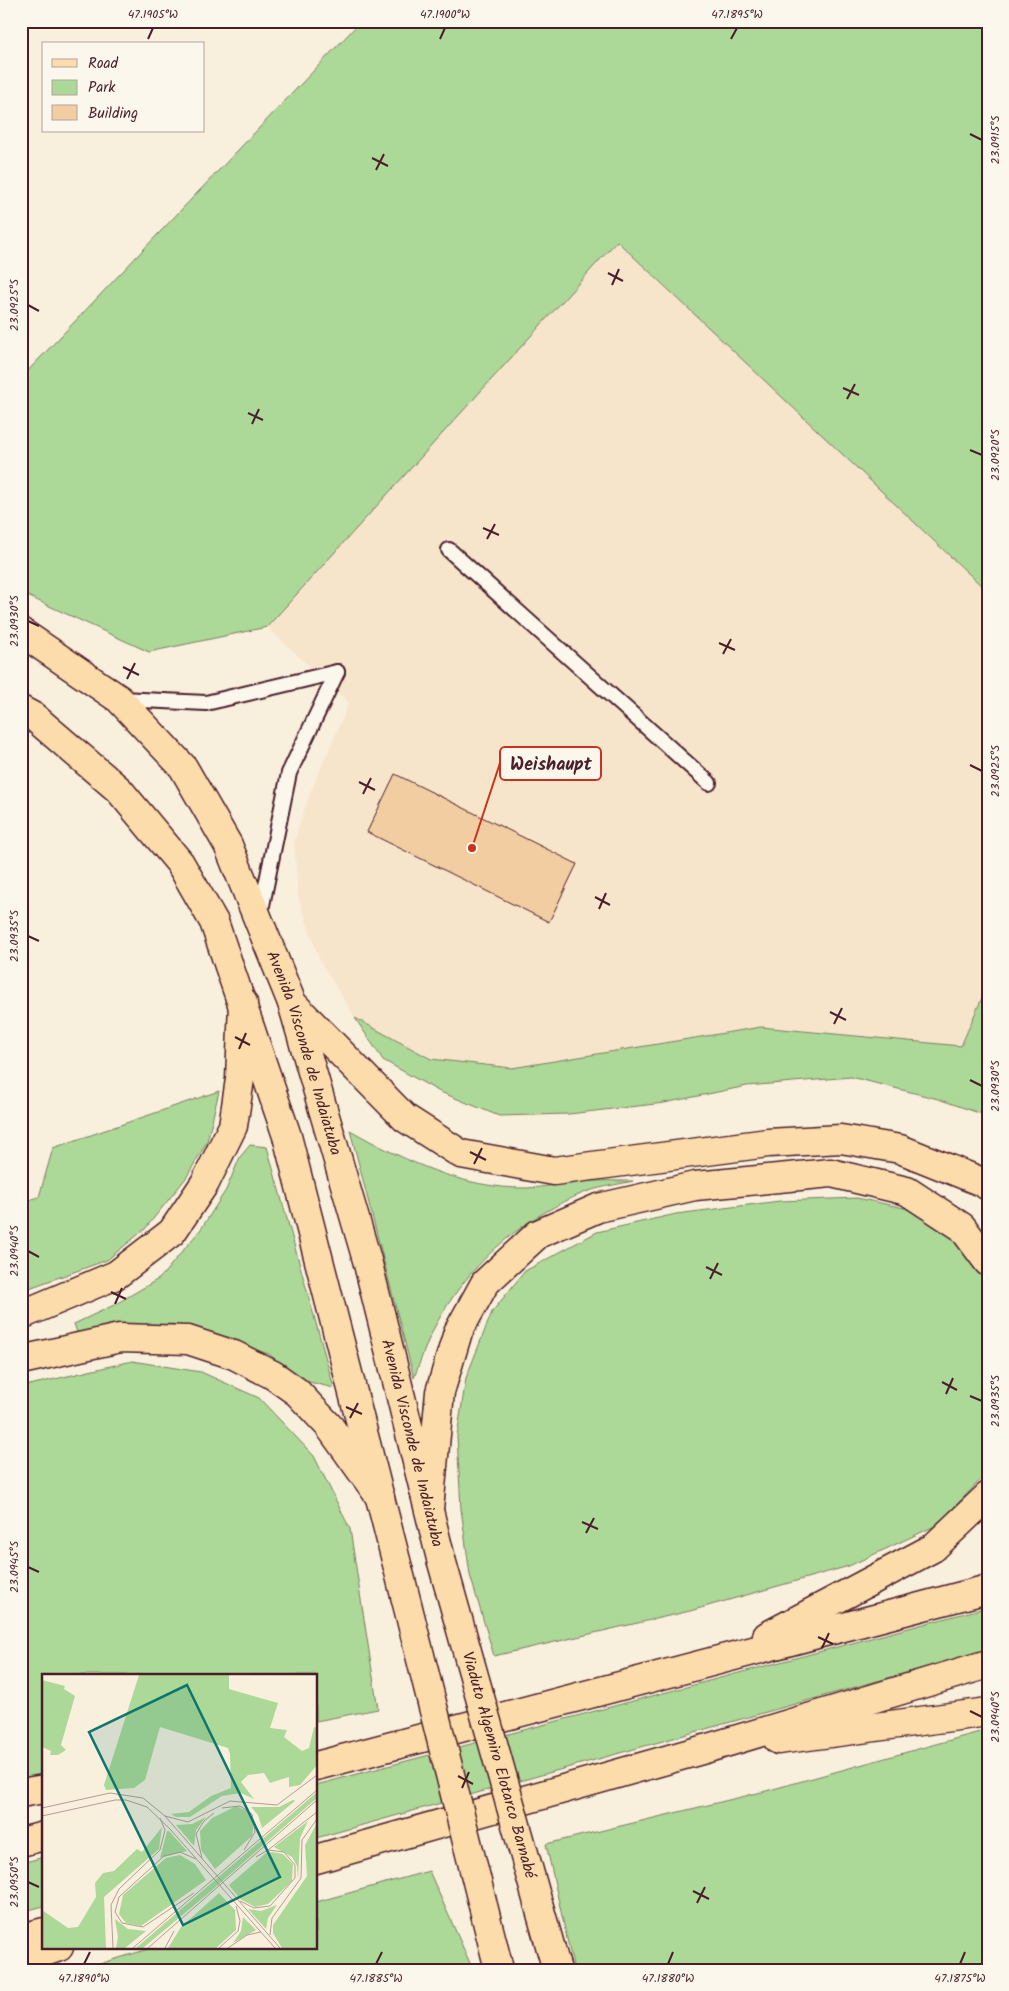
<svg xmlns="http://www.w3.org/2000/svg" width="1009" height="1991" font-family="Kalam,sans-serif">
<rect width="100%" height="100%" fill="#f9efdd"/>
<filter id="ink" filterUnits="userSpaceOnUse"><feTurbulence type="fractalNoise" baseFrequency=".02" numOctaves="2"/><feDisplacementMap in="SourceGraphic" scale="10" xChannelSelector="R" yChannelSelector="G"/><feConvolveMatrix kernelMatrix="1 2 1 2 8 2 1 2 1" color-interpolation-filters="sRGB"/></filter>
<g filter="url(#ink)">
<polygon fill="#f7e5cb" points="617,240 988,592 988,984 961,1046 761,1027 512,1068 431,1059 355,1018 320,961 298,897 294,840 310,793 349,703 267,627"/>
<g fill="#acd997" stroke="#7b7c61">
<polygon points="361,21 988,21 988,592 617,241 267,627 149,652 21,593 21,378"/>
<polygon points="988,984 988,1116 938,1099 851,1077 747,1086 664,1103 569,1114 499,1116 438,1091 383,1060 355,1018 431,1059 512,1068 761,1027 961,1046"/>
<polygon points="219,1091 207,1142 186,1178 145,1229 107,1260 21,1291 21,1202 39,1197 53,1148"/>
<path d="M350 1130C403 1160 463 1189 526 1188 541 1188 557 1184 572 1183 592 1180 613 1181 633 1181 616 1185 597 1187 581 1194 516 1222 467 1266 434 1328 426 1344 420 1362 414 1378Z"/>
<polygon points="250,1145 267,1147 334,1388 301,1380 269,1354 173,1324 136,1326 78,1335 74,1324 114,1305 160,1278 201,1229 226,1190 240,1157"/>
<polygon points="857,1198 928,1213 973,1255 988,1283 988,1472 937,1525 849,1566 690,1611 494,1656 470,1575 461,1509 457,1436 466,1378 492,1312 525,1271 597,1232 676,1214 780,1201"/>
<polygon points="132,1361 201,1372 259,1398 314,1456 350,1529 378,1709 316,1721 316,1675 44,1675 44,1775 21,1780 21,1387"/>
<polygon points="988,1607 988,1650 316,1838 316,1785"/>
<polygon points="983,1731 988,1733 988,1970 574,1970 546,1844 766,1791"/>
<polygon points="44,1857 44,1906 21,1912 21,1863"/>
<polygon points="429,1871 473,1970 80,1970 155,1947 316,1947 316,1902"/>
</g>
<polygon fill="#f2cda2" stroke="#4a1f2b" points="395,774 577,864 549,922 367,832"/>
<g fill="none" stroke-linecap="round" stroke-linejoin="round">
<g stroke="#4a1f2b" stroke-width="18">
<g id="service">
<polyline points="449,550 709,783"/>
<polyline points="121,699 206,703 337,672"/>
<polyline points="260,915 289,773 337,672"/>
</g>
</g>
<g stroke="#4a1f2b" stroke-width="31">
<g id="primary">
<path id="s1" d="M21 632 119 699 183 767 228 845 292 1003 367 1260 441 1559"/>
<polyline points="21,710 34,717 119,790 180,863 214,922 287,1136 398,1568"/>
<polyline points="551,1949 557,1970"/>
</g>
</g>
<g stroke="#4a1f2b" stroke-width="31">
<g id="motorway">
<polyline points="292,1003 405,1118 461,1154 554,1171 768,1143 841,1139 900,1149 982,1182 988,1186"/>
<polyline points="21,1315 116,1275 172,1232 205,1183 233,1126 240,1079 243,1003"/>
<polyline points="21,1360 120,1338 188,1340 234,1355 273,1375 297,1392 329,1426 380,1497"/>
<polyline points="429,1509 440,1392 458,1332 485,1283 538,1234 598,1208 695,1186 831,1173 907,1191 962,1227 988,1262"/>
<polyline points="767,1636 933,1548 988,1496"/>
<polyline points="778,1740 988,1712"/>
<polyline points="316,1766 988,1589"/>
<polyline points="21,1793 44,1789"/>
<polyline points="21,1842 44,1836"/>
<polyline points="316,1859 705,1749 988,1664"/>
<polyline points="21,1938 44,1932"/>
<polyline points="21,1960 59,1947"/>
</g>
</g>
<use href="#service" stroke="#fbf7ec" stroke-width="14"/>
<use href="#primary" stroke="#fcdcab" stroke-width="28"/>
<use href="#motorway" stroke="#fcdcab" stroke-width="28"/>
<g stroke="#4a1f2b" stroke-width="31" stroke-linecap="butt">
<g id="primary-bridge">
<path id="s2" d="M441 1559 551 1949"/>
<polyline points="398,1568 499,1969"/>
</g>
</g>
<use href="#primary-bridge" stroke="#fcdcab" stroke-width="28"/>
</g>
</g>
<path fill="none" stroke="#4a1f2b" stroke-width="2" d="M148 39 153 28M440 39 445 28M731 39 737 28M970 134 982 140M372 158 388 166M376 170 384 154M608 273 623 281M612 285 619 269M28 305 39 311M843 388 859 395M847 399 855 384M248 413 263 420M252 424 259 409M970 450 982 455M483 528 499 535M487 539 495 524M28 621 39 626M719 643 735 650M723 654 731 639M123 667 139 675M127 679 135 663M970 765 982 771M359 782 375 790M363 794 371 778M595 897 610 905M599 909 606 893M28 936 39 941M830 1012 846 1020M834 1024 842 1008M235 1037 250 1045M239 1049 246 1033M970 1080 982 1086M470 1152 486 1160M474 1164 482 1148M28 1251 39 1257M706 1267 722 1275M710 1279 718 1263M111 1292 126 1299M115 1304 122 1288M942 1382 957 1390M946 1394 953 1378M970 1396 982 1401M346 1407 362 1414M350 1418 358 1403M582 1522 598 1529M586 1533 594 1518M28 1567 39 1572M818 1637 833 1644M822 1648 829 1633M970 1711 982 1717M458 1776 473 1784M462 1788 469 1772M28 1882 39 1887M693 1891 709 1899M697 1903 705 1887M84 1964 90 1952M376 1964 382 1952M668 1964 673 1952M960 1964 965 1952"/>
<g text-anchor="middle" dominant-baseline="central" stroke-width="4.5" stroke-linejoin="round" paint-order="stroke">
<g font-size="16" fill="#4a1f2b" stroke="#fbf7ec">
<text stroke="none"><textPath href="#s1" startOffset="524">Avenida Visconde de Indaiatuba</textPath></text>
<text stroke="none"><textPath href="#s1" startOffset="929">Avenida Visconde de Indaiatuba</textPath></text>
<text stroke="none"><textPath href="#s2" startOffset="214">Viaduto Algemiro Elotarco Barnabé</textPath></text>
</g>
</g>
<g transform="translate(42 1674)">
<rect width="275" height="275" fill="#f9efdd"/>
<path d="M97 1H187V15L236 29 228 54 245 56 242 63 260 77 267 74 272 53 275 54V91L258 111 247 113V103L228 109 222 99 206 101 199 108 212 125 199 119 180 122 148 143H134L129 140 147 138 169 122 189 114 188 80 186 74 118 53 103 106 92 114 64 116 62 111ZM0 6 23 12 22 15 33 22 19 71 24 76 16 81H8L9 77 0 73ZM275 118V124L168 218 101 274H94ZM251 126 253 127 220 154 216 141 209 133H237ZM194 132 205 137 212 148 210 162 173 195 159 176 158 157 170 144ZM164 143 154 156 152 172 134 151 150 150ZM266 147 258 164 256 206 255 192 250 183 232 173ZM275 149V274H240L231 259V251L265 202 263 171ZM120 153 117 175 62 223 64 274H0V236L26 254 36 253 54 223 53 209 61 199 72 197 95 175 100 178ZM125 157H127L145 177 118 184ZM230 178 241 180 251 190 250 207 226 230 213 233 198 225 187 211 224 179ZM138 181 153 190 164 206 99 252 84 249 77 240 81 221 124 184ZM177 219 193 236 194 256 174 274H126L139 253ZM235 231 226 244 224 255 206 235 219 237ZM201 243 214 256 191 269 199 257ZM73 245 86 255 104 257 83 274H74L76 263Z" fill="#acd997"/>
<path fill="none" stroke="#b39c96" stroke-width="1" d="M0 134 68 119 101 124 123 142 238 274M180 134 198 132 210 140 213 158 202 176M0 142 73 126H84L105 133 128 155 233 274M123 142 146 148 188 127 235 131 275 101M226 176 275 138M160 184 154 160 162 147 172 139M152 219 101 253 80 249 73 238 77 223 122 182 138 178 154 185M198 227 212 234 228 232 253 204V191L242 178 226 176 214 183M228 261 230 244 259 204 260 166 275 145M71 274 69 231 77 215 118 176 123 156 118 144M91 274 275 116M106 274 275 126M123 274 132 257M177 274 196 257 198 247 194 232M186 274 205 261 219 258"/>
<path fill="#0f766e" fill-opacity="0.15" stroke="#0f766e" stroke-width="2.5" d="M145 11 238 203 141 251 47 58Z"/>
<rect width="275" height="275" fill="none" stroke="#4a1f2b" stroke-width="2.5"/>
</g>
<path fill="none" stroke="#c8321e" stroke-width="2" d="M472 848L500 763"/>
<circle fill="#c8321e" stroke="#fbf7ec" stroke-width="2" cx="472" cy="848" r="5"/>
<rect fill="#fbf7ec" stroke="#c8321e" stroke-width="2" x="500" y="747" width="101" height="33" rx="5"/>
<g font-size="18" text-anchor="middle" font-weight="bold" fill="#4a1f2b">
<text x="551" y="770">Weishaupt</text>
</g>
<rect width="1009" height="1991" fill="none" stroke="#fbf7ec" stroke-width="55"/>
<rect x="42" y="42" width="162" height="90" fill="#fbf7ec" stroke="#b4a19f"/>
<rect x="52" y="59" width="25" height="8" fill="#fcdcab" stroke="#b4a19f"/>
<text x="88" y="68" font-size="15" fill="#4a1f2b">Road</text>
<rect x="52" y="80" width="25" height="15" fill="#acd997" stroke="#b4a19f"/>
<text x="88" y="92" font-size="15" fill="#4a1f2b">Park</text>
<rect x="52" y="105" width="25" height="15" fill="#f2cda2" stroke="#b4a19f"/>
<text x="88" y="118" font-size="15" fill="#4a1f2b">Building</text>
<rect x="28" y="28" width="954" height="1936" fill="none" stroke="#4a1f2b" stroke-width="2"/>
<g font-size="12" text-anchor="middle" fill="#4a1f2b">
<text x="153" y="18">47.1905°W</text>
<text x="445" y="18">47.1900°W</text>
<text x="737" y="18">47.1895°W</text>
<text transform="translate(995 140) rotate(-90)" y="4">23.0915°S</text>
<text transform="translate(14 305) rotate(-90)" y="4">23.0925°S</text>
<text transform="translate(995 455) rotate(-90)" y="4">23.0920°S</text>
<text transform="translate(14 621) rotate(-90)" y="4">23.0930°S</text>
<text transform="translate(995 771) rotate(-90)" y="4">23.0925°S</text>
<text transform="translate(14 936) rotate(-90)" y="4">23.0935°S</text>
<text transform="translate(995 1086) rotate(-90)" y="4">23.0930°S</text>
<text transform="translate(14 1251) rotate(-90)" y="4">23.0940°S</text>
<text transform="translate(995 1401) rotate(-90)" y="4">23.0935°S</text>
<text transform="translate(14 1567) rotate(-90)" y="4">23.0945°S</text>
<text transform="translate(995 1717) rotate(-90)" y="4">23.0940°S</text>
<text transform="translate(14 1882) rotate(-90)" y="4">23.0950°S</text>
<text x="84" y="1982">47.1890°W</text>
<text x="376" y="1982">47.1885°W</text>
<text x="668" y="1982">47.1880°W</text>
<text x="960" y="1982">47.1875°W</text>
</g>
</svg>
